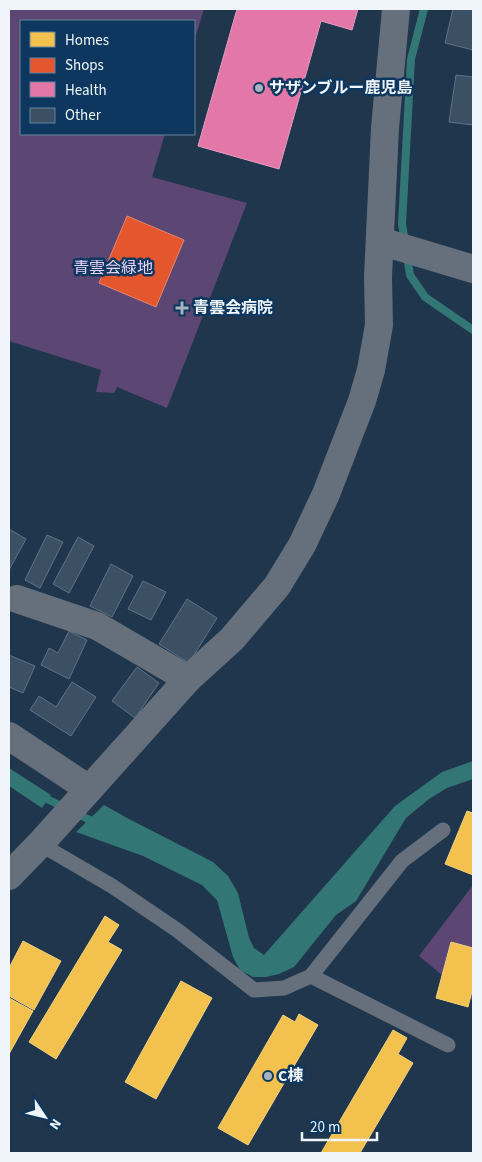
<svg xmlns="http://www.w3.org/2000/svg" width="482" height="1162" font-family="'Source Sans 3','Noto Sans JP',sans-serif">
<rect width="100%" height="100%" fill="#1f364c"/>
<g fill="#5c4673">
<polygon points="9,9 204,9 194,42 194,21 21,21 21,134 165,134 152,177 247,203 167,408 117,387 114,393 96,392 101,370 9,341"/>
<polygon points="473,885 473,1001 419,956"/>
</g>
<g fill="#327775">
<polygon points="473,761 473,779 447,788 429,799 406,818 356,901 336,915 294,967 279,974 266,977 253,977 240,970 233,957 217,900 202,885 143,856 76,832 104,805 129,819 213,862 228,876 238,893 249,938 254,948 264,955 395,806 442,772"/>
<polygon points="9,768 51,795 42,808 9,786"/>
</g>
<g fill="#f2c14e" stroke="#f1d182">
<polygon points="467,811 473,813 473,875 445,864"/>
<polygon points="105,916 119,925 108,942 122,950 56,1059 29,1042"/>
<polygon points="23,941 61,961 34,1010 9,996 9,968"/>
<polygon points="451,942 473,948 473,987 468,1007 436,998"/>
<polygon points="181,981 212,998 156,1099 125,1082"/>
<polygon points="9,998 33,1011 9,1054"/>
<polygon points="299,1014 318,1025 248,1145 218,1128 283,1015 295,1022"/>
<polygon points="393,1030 407,1038 398,1054 413,1063 360,1153 321,1153"/>
</g>
<polygon fill="#e4572e" stroke="#e7866c" points="127,216 184,240 156,307 99,283"/>
<polygon fill="#e377a8" stroke="#e79dc1" points="237,9 358,9 352,30 321,21 279,169 198,146"/>
<g fill="none" stroke-linecap="round" stroke-linejoin="round">
<g stroke="#327775" stroke-width="8">
<polyline points="405,242 402,224 411,59 424,9"/>
<polyline points="407,256 410,275 425,297 473,330"/>
<polyline points="39,794 47,799 98,824"/>
</g>
</g>
<g fill="#3c5064" stroke="#5e7388">
<polygon points="453,9 473,9 473,50 445,43"/>
<polygon points="456,75 473,77 473,125 449,122"/>
<polygon points="9,529 26,539 9,570"/>
<polygon points="47,535 63,542 40,588 25,580"/>
<polygon points="78,537 94,546 69,593 53,584"/>
<polygon points="111,564 133,576 112,617 90,606"/>
<polygon points="143,581 166,592 151,620 128,609"/>
<polygon points="187,599 217,618 189,663 159,644"/>
<polygon points="69,631 87,640 69,679 41,665 49,648 58,653"/>
<polygon points="9,655 35,666 23,693 9,687"/>
<polygon points="137,667 159,683 135,718 112,701"/>
<polygon points="72,682 96,697 71,736 30,710 39,696 56,707"/>
</g>
<g fill="none" stroke-linecap="round" stroke-linejoin="round">
<g stroke="#65707c" stroke-width="15">
<polyline points="40,844 112,886 177,930 254,990 284,988 311,976 402,861 443,830"/>
<polyline points="311,976 448,1045"/>
</g>
<g stroke="#65707c" stroke-width="28">
<polyline points="380,240 390,244 473,269"/>
<polyline points="17,599 97,626 188,679"/>
<polyline points="9,736 89,789"/>
<polyline points="9,876 40,844 188,679 232,639 277,586 302,545 326,494 362,401 371,370 379,325 378,277 385,128 396,9"/>
</g>
</g>
<g fill="#a6b2be" stroke="#0d375e" stroke-width="2">
<circle cx="259" cy="88" r="5"/>
<path d="M179.5 300.5h5v5h5v5h-5v5h-5v-5h-5v-5h5z"/>
<circle cx="268" cy="1076" r="5"/>
</g>
<g text-anchor="middle" dominant-baseline="central" stroke-width="5" stroke-linejoin="round" paint-order="stroke">
<g font-size="16" font-weight="bold" fill="#eff5fb" stroke="#0d375e" text-anchor="start">
<text x="269" y="88">サザンブルー鹿児島</text>
<text x="193" y="308">青雲会病院</text>
<text x="278" y="1076">C棟</text>
</g>
<g font-size="16" fill="#ebd4fc" stroke="#0d375e">
<text x="113" y="268">青雲会緑地</text>
</g>
</g>
<rect width="482" height="1162" fill="none" stroke="#eff5fb" stroke-width="20"/>
<rect x="20" y="20" width="175" height="115" fill="#0d375e" stroke="#67839d"/>
<rect x="30" y="32" width="25" height="15" fill="#f2c14e" stroke="#67839d"/>
<text x="65" y="45" font-size="15" fill="#eff5fb">Homes</text>
<rect x="30" y="58" width="25" height="15" fill="#e4572e" stroke="#67839d"/>
<text x="65" y="70" font-size="15" fill="#eff5fb">Shops</text>
<rect x="30" y="82" width="25" height="15" fill="#e377a8" stroke="#67839d"/>
<text x="65" y="95" font-size="15" fill="#eff5fb">Health</text>
<rect x="30" y="108" width="25" height="15" fill="#3c5064" stroke="#67839d"/>
<text x="65" y="120" font-size="15" fill="#eff5fb">Other</text>
<g transform="translate(45 1117) rotate(125)" stroke="#0d375e" stroke-width="4" paint-order="stroke">
<path d="M0-4L9 19L0 12L-9 19Z" fill="#eff5fb"/>
<text y="-8" font-size="14" font-weight="bold" text-anchor="middle" fill="#eff5fb">N</text>
</g>
<path d="M302 1132v8h75v-8" fill="none" stroke="#eff5fb" stroke-width="2.5"/>
<text x="310" y="1132" font-size="15" fill="#eff5fb" stroke="#0d375e" stroke-width="4" paint-order="stroke">20 m</text>
</svg>
